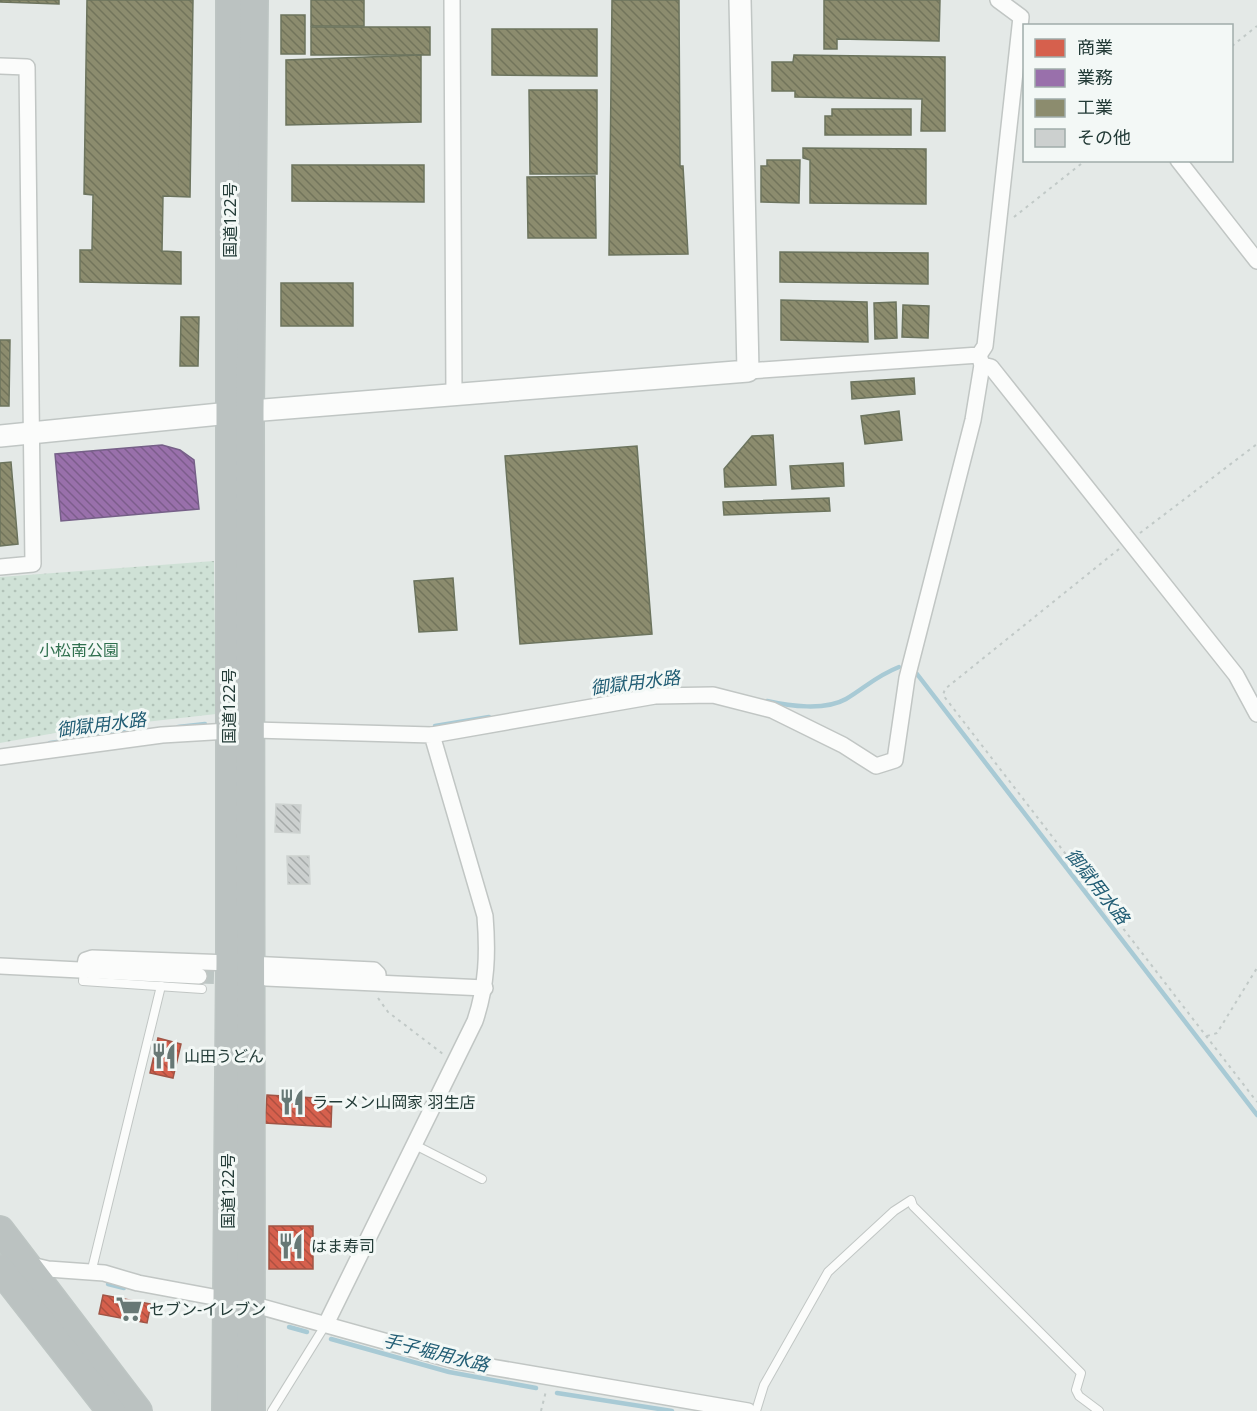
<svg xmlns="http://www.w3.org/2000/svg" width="1257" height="1411" font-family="'Noto Sans','Noto Sans JP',sans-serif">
<defs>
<pattern id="green-dots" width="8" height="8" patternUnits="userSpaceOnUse" patternTransform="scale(1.5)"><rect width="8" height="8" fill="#cfe1d6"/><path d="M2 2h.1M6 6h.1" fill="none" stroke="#b1c2b8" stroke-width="1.8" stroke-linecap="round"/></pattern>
<pattern id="shops-back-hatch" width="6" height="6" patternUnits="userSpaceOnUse" patternTransform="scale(1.5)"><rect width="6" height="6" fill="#d6604d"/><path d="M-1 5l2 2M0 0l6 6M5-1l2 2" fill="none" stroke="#ad5041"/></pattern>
<pattern id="offices-back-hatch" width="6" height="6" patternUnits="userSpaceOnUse" patternTransform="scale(1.5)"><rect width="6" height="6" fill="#9970ab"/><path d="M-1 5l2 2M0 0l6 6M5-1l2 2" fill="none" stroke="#7c5d8c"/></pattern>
<pattern id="industry-back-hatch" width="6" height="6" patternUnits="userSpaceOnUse" patternTransform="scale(1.5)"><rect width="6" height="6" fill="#8c8c6e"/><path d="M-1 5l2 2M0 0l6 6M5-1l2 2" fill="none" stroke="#72745b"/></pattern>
<pattern id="building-back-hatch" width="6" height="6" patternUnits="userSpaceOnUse" patternTransform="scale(1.5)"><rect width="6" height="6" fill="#ccd0cf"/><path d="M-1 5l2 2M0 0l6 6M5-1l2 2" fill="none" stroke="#a5aaa9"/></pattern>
</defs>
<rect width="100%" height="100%" fill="#e4e9e7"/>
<polygon fill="url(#green-dots)" points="214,561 216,714 66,731 0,743 0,577"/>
<g fill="url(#shops-back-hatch)" stroke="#a05546" stroke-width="1.5">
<polygon points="158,1038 181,1044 173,1078 150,1073"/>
<polygon points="267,1095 332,1099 331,1127 265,1123"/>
<rect x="269" y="1226" width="44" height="43"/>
<polygon points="103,1295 151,1304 147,1323 99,1314"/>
</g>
<polygon fill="url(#offices-back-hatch)" stroke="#766088" stroke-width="1.5" points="162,445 180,450 194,460 199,509 61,521 55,454"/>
<g fill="url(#industry-back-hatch)" stroke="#6c745e" stroke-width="1.5">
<polygon points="0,0 59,0 59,4 0,2"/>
<polygon points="87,0 193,0 190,197 163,196 162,251 181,252 181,284 80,282 80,250 92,250 93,195 84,194"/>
<rect x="311" y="0" width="53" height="26"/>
<polygon points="612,0 679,0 680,166 683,166 688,254 609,255"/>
<polygon points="824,0 940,0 939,41 837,39 837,49 824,49"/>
<rect x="281" y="15" width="24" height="39"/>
<rect x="311" y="27" width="119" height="28"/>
<polygon points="492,29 597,29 597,76 492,75"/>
<polygon points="421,55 421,122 286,125 286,60"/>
<polygon points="794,55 945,57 945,131 921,131 922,99 795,97 795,91 772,91 772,62 793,62"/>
<polygon points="529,90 597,90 597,174 530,174"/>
<polygon points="832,109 911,109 911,135 825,135 825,116 832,116"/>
<polygon points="803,148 926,149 926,204 810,203 810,160 803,158"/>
<polygon points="767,160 800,160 799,203 761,202 761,166 767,166"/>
<polygon points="292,165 424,165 424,202 292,201"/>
<polygon points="595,176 596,238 528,238 527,177"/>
<polygon points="780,252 928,253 928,284 780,282"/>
<rect x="281" y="283" width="72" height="43"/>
<polygon points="781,300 867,302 868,342 781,340"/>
<polygon points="896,302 897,338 875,339 874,303"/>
<polygon points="903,305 929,306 928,338 902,337"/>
<polygon points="181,317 199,317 198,366 180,366"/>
<polygon points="0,340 10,340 9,406 0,406"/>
<polygon points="914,378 915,394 852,399 851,382"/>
<polygon points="899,411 902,440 865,444 861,416"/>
<polygon points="773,435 776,485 725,487 724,469 752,436"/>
<polygon points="637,446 652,634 520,644 505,456"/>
<polygon points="11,462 18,544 0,546 0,463"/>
<polygon points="843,463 844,486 792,489 790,466"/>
<polygon points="829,498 830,511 724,515 723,502"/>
<polygon points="453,578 457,630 419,632 414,581"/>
</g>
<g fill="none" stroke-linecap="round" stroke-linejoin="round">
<g stroke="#a8cad5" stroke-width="4.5">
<polyline points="917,674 1257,1115"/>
<path d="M767 701C789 706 825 711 846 699 866 687 876 676 899 667"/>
<polyline points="435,726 489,717"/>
<polyline points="178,727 205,724"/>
<polyline points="50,743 134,731"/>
<polyline points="108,1284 124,1288"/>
<polyline points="289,1327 307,1332"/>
<polyline points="331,1339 449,1372 536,1388"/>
<polyline points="557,1393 672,1411"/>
</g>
</g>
<g fill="url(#building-back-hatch)" stroke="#cdd2d0" stroke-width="1.5">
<polygon points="276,804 301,805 300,833 275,832"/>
<polygon points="287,856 309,856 310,884 288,884"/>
</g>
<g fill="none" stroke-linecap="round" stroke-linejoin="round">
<polyline stroke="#bdc6c4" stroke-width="15" stroke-dasharray="15 8" stroke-linecap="butt" points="199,976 235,977"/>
<g stroke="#c1c6c4" stroke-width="10">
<g id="lane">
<polyline points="84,970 83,981 202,989"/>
<polyline points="415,1145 482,1179"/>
<polyline points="91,1273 161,986"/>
<polyline points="272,1411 326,1324"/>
<polyline points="756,1411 764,1385 828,1272 894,1211 911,1200 913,1206 1081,1373 1076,1390 1079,1396 1099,1411"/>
</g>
</g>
<g stroke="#c1c6c4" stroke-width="18">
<g id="street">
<polyline points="452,0 454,397"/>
<polyline points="0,66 27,67 33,564 0,567"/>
<polyline points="1178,160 1257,261"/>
<polyline points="982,365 991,367 1236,675 1257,714"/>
<polyline points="748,371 979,355 985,346 1021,17 998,0"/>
<path d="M250 730 432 735 485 916C488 953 487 985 475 1021L326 1324"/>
<polyline points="432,735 655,696 713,695 772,710 843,745 876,766 895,760 907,678 973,420 982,365 979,355"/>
<polyline points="0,757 162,735 229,731"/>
<polyline points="250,964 374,970 378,974 378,982"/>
<polyline points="0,966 199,976"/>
<polyline points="84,970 86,960 92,958 230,963"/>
<polyline points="266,978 485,988"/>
<polyline points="27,1264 48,1269 104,1273 138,1283 251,1304 456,1361 748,1411"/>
</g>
</g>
<g stroke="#c0c6c4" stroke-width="24">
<polyline id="secondary" points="0,436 250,411 748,371 740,0"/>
</g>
<g stroke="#bdc5c3" stroke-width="30">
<g id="highway">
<polyline points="0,1230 138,1411"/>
<polyline points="0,1269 111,1411"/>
<polyline points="226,1411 230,963 230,0"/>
<polyline points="251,1411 250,411 254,0"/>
</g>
</g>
<g stroke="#c1c9c7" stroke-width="2" stroke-dasharray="3 4.5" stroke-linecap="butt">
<polyline points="1232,46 1257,26"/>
<polyline points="1014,217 1086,160"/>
<polyline points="1140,533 1257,444"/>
<polyline points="1119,549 945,689 943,695 1257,1102"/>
<polyline points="378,998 388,1012 443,1054"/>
<polyline points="1207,1036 1217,1033 1257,968"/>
<polyline points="541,1411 546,1391"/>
</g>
<use href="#lane" stroke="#fbfcfb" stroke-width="8"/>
<use href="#street" stroke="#fbfcfb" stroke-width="15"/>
<use href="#secondary" stroke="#fbfcfb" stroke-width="21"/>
<use href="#highway" stroke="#bbc2c1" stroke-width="27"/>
</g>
<defs>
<g id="restaurant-bare" transform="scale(2.07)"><path d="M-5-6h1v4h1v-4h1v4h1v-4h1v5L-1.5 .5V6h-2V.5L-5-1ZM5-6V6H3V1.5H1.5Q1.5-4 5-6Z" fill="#677875" stroke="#f3f8f6" stroke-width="2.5" paint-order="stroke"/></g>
<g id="supermarket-bare" transform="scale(2.07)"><path d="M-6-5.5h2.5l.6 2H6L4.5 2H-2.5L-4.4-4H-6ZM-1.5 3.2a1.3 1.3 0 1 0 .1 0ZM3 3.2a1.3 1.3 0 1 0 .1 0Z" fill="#677875" stroke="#f3f8f6" stroke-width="2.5" paint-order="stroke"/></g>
</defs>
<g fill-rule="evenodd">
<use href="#restaurant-bare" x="164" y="1056"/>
<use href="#restaurant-bare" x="292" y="1102"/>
<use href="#restaurant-bare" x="291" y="1246"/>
<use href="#supermarket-bare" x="129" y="1309"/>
</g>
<g text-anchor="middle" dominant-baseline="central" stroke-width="6" stroke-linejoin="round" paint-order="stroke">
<g font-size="16" fill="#233b37" stroke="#f3f8f6">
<text transform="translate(230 220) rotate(-90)">国道122号</text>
<text transform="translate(229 706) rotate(-90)">国道122号</text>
<text transform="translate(228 1191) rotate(-90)">国道122号</text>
</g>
<g font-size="16" fill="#30704f" stroke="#f3f8f6">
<text x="79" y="650">小松南公園</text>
</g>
<g font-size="16" fill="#233b37" stroke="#f3f8f6" text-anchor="start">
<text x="184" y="1056">山田うどん</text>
<text x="312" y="1102">ラーメン山岡家 羽生店</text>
<text x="311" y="1246">はま寿司</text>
<text x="149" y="1309">セブン-イレブン</text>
</g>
<g font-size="18" font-style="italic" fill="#215d74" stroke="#f3f8f6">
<text transform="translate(635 682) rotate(-7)">御獄用水路</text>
<text transform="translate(101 724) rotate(-7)">御獄用水路</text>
<text transform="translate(1098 886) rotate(52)">御獄用水路</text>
<text transform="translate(436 1352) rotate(14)">手子堀用水路</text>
</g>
</g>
<rect x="1023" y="24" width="210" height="138" fill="#f3f8f6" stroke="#a0acaa" stroke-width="1.5"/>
<rect x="1035" y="39" width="30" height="18" fill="#d6604d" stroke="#a0acaa" stroke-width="1.5"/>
<text x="1077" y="54" font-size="18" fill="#233b37">商業</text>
<rect x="1035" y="69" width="30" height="18" fill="#9970ab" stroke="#a0acaa" stroke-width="1.5"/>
<text x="1077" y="84" font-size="18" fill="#233b37">業務</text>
<rect x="1035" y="99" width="30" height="18" fill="#8c8c6e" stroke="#a0acaa" stroke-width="1.5"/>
<text x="1077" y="114" font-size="18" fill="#233b37">工業</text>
<rect x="1035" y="129" width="30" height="18" fill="#ccd0cf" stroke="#a0acaa" stroke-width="1.5"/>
<text x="1077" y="144" font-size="18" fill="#233b37">その他</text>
</svg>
